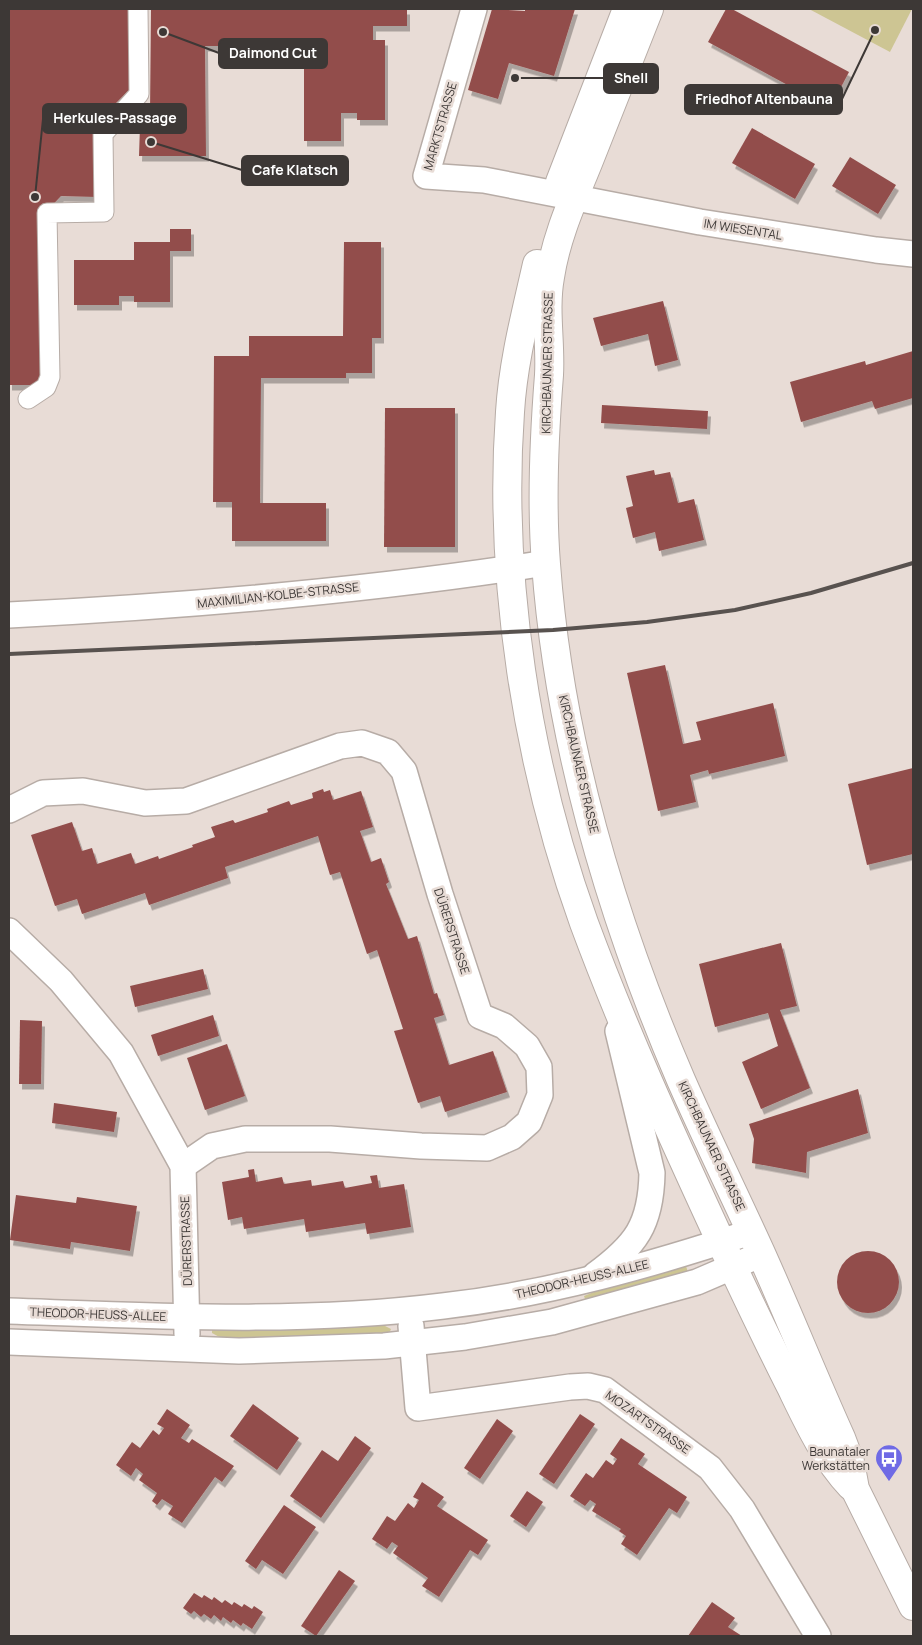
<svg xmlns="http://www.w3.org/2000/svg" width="922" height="1645" font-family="Manrope,sans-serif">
<defs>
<filter id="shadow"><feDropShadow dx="3" dy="5.5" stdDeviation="0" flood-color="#0004"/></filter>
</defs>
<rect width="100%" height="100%" fill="#e8dcd6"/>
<g fill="#cdc593">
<polygon points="809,9 912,9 890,52"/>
<polygon points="684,1259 689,1276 586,1302 584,1296 639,1274"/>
<polygon points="381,1324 391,1329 389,1334 225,1340 212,1333 212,1329"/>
</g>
<g fill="#924e4c" filter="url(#shadow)">
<polygon points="9,9 132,9 132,87 97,122 97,197 61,196 42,216 43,385 9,385"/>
<polygon points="151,9 407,9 407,26 373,26 373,40 385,40 385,120 357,120 357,113 341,113 341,141 304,141 304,59 319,59 319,46 205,46 206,156 139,156 140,126 150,113"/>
<polygon points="492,9 525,11 525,9 575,9 554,76 509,63 498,99 468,90"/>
<polygon points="726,9 732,9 849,72 830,108 708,42"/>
<polygon points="752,128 815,164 795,199 732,163"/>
<polygon points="850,157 896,185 878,214 832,186"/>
<polygon points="170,229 191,229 191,251 170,251 170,302 134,302 134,296 119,296 119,305 74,305 74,260 134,260 134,242 170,242"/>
<polygon points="344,242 381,242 381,338 372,338 372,373 346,373 346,378 261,378 260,503 326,503 326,541 232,541 232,502 213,502 214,356 249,356 249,336 343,336"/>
<polygon points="663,301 678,360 655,366 648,334 601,346 593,318"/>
<polygon points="913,351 913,398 875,409 872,401 801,422 790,382 865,361 866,365"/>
<polygon points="602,405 708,411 707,429 601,423"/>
<polygon points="385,408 455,408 455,547 384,547"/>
<polygon points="654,470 655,475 670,472 678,503 694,499 704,540 659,551 655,532 633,538 626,508 633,506 626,476"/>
<polygon points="665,665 683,744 701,740 696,722 773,703 785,756 709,774 708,770 690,775 696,802 658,811 627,673"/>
<polygon points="913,768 913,854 867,865 848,784"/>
<polygon points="323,789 324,792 330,790 333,800 361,791 373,827 360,831 371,862 381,858 389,882 386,884 408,939 417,936 434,994 437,993 444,1015 434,1018 449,1065 493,1051 507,1092 445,1112 440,1096 418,1103 394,1031 403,1029 377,950 367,954 340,872 330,875 318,836 225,867 228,878 149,905 145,893 82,914 77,899 55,906 31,835 72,822 82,851 92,848 97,864 131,853 135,864 158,856 159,859 193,847 192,845 215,837 211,827 233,820 235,823 268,812 267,809 289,801 291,805 313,798 312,793"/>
<polygon points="781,943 797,1006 780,1010 810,1088 761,1109 742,1062 778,1046 768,1013 715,1027 699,964"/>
<polygon points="203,969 208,989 135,1007 130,986"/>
<polygon points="213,1015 219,1036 158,1056 151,1035"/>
<polygon points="20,1020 42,1021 41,1084 19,1084"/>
<polygon points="227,1044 245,1096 205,1110 187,1058"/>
<polygon points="858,1089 868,1133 807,1152 806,1173 752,1163 754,1139 749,1124"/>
<polygon points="54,1103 117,1112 114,1132 52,1123"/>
<polygon points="254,1169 256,1182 282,1177 284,1184 311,1180 312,1186 343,1181 345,1188 372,1183 370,1176 377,1175 379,1188 404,1184 411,1227 367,1234 365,1223 306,1232 304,1219 244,1229 242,1217 228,1220 222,1182 249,1177 248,1170"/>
<polygon points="16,1195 76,1203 77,1197 137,1206 130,1251 71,1242 70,1249 10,1240"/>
<circle cx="868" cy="1282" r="31"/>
<polygon points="253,1404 299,1438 277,1470 230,1436"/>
<polygon points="167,1409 190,1425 181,1438 189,1443 192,1439 234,1466 222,1482 215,1477 182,1523 168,1514 173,1506 162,1499 157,1505 152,1501 157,1493 139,1480 143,1474 136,1468 131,1476 116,1465 132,1442 140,1448 153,1430 159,1435 164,1428 157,1424"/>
<polygon points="580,1414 595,1424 554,1484 539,1474"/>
<polygon points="497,1419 513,1431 480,1479 464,1468"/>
<polygon points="355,1436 371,1448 321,1518 290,1496 322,1450 338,1461"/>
<polygon points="621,1438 645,1454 638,1464 687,1497 677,1513 669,1508 637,1555 621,1544 626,1536 619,1531 621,1529 592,1511 596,1504 590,1500 585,1506 570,1496 586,1473 593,1478 606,1460 613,1465 617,1459 610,1454"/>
<polygon points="422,1482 444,1497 437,1506 488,1540 478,1555 470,1550 439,1597 422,1586 428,1578 393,1553 398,1546 392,1542 387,1549 372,1539 387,1516 395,1521 408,1503 414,1508 419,1500 413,1497"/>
<polygon points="527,1491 543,1502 526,1527 510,1516"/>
<polygon points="284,1505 316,1527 283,1574 262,1560 256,1569 245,1561"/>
<polygon points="339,1570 355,1581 316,1636 301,1626"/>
<polygon points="194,1593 202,1598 204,1595 212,1600 214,1597 222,1603 225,1600 232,1605 234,1602 242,1607 244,1604 252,1609 254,1606 263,1612 252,1629 243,1623 241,1626 233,1620 231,1623 223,1617 221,1621 214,1615 211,1619 204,1614 201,1617 194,1611 191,1614 183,1608"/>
<polygon points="712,1602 735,1618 728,1627 742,1636 688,1636"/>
</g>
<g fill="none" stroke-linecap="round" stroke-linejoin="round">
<g stroke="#b7aca6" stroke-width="21">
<polyline id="pedestrian" points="28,399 46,387 50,377 47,213 104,212 103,134 139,94 138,9"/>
</g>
<g stroke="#b7aca6" stroke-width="28">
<g id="minor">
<polyline points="474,9 426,176 484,180 700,222 876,250 913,254"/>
<path d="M9 615C188 606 368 591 546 563"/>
<polyline points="9,810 43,793 83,791 145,803 186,801 340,746 362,743 388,752 404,771 440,894 480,1016 504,1026 527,1046 539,1067 540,1095 529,1122 512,1137 487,1148 421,1146 330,1139 245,1139 212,1146 183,1166"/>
<polyline points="9,931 61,981 121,1053 183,1166 187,1334"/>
<path d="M595 1275C636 1245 651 1225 652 1173L618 1031"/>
<path d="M9 1311C154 1316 299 1324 443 1306 549 1294 651 1265 751 1232"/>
<polyline points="411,1326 418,1408 570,1387 588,1386 605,1390 710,1468 742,1509 818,1636"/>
<polyline points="9,1342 239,1351 384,1346 465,1337 552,1322 697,1282 762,1254"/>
</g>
</g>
<g stroke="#b7aca6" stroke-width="30">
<g id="tertiary">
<path d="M649 9C629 60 608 112 588 163 573 200 556 237 550 277 544 310 551 343 549 375 544 438 541 501 546 564 559 741 611 917 681 1080 706 1137 734 1194 760 1251 788 1313 813 1376 841 1438L850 1462 855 1489 913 1606"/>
<polyline points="560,182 627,9"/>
<path d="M537 264C526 313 513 362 510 412 498 579 527 765 584 923 624 1031 672 1136 720 1240 743 1289 766 1338 791 1387 808 1422 824 1457 851 1486"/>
</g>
</g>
<use href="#pedestrian" stroke="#fff" stroke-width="19"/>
<use href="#minor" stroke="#fff" stroke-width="25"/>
<use href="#tertiary" stroke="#fff" stroke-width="28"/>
<polyline stroke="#58524f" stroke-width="4" points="9,654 553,630 647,622 735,610 811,593 913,563"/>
</g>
<defs>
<g id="bus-pin" transform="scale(1.4375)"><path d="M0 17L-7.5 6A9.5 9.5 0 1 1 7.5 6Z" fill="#6f6ae5" stroke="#e8dcd6"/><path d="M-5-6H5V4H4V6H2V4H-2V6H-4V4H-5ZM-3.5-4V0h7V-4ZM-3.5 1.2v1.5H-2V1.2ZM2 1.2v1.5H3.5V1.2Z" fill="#fff"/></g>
</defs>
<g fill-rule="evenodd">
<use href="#bus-pin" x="889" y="1458"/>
</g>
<g text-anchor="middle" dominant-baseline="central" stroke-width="5" stroke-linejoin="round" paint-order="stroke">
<g font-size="12" fill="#3d3836" stroke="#e8dcd6">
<text transform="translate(440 126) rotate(-74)">MARKTSTRASSE</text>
<text transform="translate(743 229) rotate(9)">IM WIESENTAL</text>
<text transform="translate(547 363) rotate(-89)">KIRCHBAUNAER STRASSE</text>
<text transform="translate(278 595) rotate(-6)">MAXIMILIAN-KOLBE-STRASSE</text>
<text transform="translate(579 764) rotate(77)">KIRCHBAUNAER STRASSE</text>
<text transform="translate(452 931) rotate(72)">DÜRERSTRASSE</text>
<text transform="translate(712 1146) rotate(65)">KIRCHBAUNAER STRASSE</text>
<text transform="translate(186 1241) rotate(-92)">DÜRERSTRASSE</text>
<text transform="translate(582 1279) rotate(-13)">THEODOR-HEUSS-ALLEE</text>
<text transform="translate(98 1314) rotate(2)">THEODOR-HEUSS-ALLEE</text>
<text transform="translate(648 1422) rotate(35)">MOZARTSTRASSE</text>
</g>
<g font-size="12" fill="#3d3836" stroke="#e8dcd6" text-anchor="end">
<text x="870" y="1451">Baunataler<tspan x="870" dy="14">Werkstätten</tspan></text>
</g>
</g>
<path fill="none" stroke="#3d3836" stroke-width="2" d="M163 32L219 53M515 78L604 78M875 30L842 99M35 197L43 119M151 142L242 170"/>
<g fill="#3d3836" stroke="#e8dcd6" stroke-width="2">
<circle cx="163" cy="32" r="5"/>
<circle cx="515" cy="78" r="5"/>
<circle cx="875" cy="30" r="5"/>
<circle cx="35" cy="197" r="5"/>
<circle cx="151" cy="142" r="5"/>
</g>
<g fill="#3d3836" stroke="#3d3836" stroke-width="2">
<rect x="219" y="39" width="108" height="29" rx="5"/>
<rect x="604" y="64" width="54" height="29" rx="5"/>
<rect x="685" y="85" width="157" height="29" rx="5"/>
<rect x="43" y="104" width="143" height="29" rx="5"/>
<rect x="242" y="156" width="106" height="29" rx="5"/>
</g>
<g font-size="14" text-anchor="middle" font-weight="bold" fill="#fff">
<text x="273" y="58">Daimond Cut</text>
<text x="631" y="83">Shell</text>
<text x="764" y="104">Friedhof Altenbauna</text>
<text x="115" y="123">Herkules-Passage</text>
<text x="295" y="175">Cafe Klatsch</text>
</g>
<rect width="922" height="1645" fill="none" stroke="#3d3836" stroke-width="20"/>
</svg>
